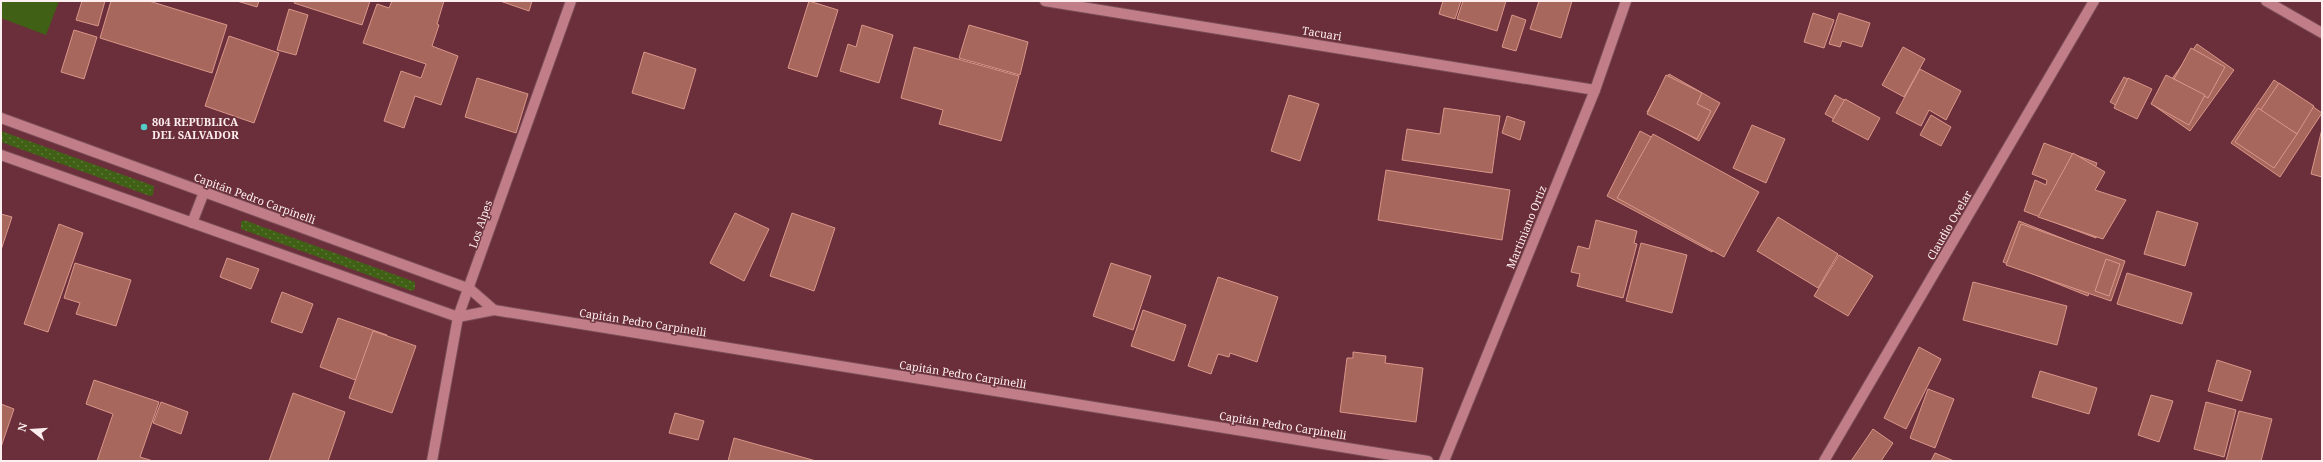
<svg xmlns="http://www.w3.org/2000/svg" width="2323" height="462" font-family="'Noto Serif',serif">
<defs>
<pattern id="grass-dots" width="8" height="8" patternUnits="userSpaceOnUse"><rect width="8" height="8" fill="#406115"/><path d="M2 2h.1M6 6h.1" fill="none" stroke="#5c7837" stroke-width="1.8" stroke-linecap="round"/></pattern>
</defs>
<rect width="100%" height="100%" fill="#6a2f3a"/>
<g fill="url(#grass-dots)">
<polygon points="1,131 154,186 153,195 150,196 1,142"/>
<polygon points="244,220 415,282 415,289 412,291 241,229 241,222"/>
</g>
<polygon fill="#406115" points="1,1 59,1 46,35 1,18"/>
<g fill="#a7675c" stroke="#da968a">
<polygon points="82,1 105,1 98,26 76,20"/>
<polygon points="111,1 149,1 227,25 212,73 100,38"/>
<polygon points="237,1 259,1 257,7"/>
<polygon points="295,1 370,1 362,25 294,3"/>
<polygon points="392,1 444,1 437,24 439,25 432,46 458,56 441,105 415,96 404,128 384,121 401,71 421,78 426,64 363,43 377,4 389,8"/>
<polygon points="500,1 532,1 529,11"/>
<polygon points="809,1 838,10 817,77 788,68"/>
<polygon points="1443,1 1461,1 1455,19 1439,14"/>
<polygon points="1463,1 1506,1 1497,31 1457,19"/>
<polygon points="1539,1 1572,1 1561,38 1530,29"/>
<polygon points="289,9 308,15 296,55 277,50"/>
<polygon points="1813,13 1834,20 1824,48 1804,42"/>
<polygon points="1839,13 1870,23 1862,47 1842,41 1840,47 1829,44"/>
<polygon points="1512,15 1526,20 1516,51 1502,47"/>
<polygon points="862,25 893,35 879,83 840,71 848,44 856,47"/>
<polygon points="969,25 1028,42 1020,75 959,58"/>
<polygon points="74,30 97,37 84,79 61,72"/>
<polygon points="229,36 279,53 254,123 205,106"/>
<polygon points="2197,44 2234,70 2190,131 2153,105"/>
<polygon points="914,47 1019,76 1001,141 939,124 943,110 901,98"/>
<polygon points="1903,47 1925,59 1904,97 1882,85"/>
<polygon points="2191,48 2225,67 2208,98 2174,79"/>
<polygon points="644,52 696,69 684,109 632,93"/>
<polygon points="1920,69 1961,91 1946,120 1929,110 1921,126 1896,113"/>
<polygon points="1669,74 1720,103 1699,141 1647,112"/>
<polygon points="1666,75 1702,93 1697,104 1711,111 1697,139 1647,114"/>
<polygon points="2166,75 2205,95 2189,125 2151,104"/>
<polygon points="2124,77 2149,91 2136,116 2110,102"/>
<polygon points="477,78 528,94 516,133 465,117"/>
<polygon points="2128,78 2152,89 2137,119 2114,108"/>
<polygon points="2274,80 2322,113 2280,177 2231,143"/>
<polygon points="2279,83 2314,106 2297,134 2260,111"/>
<polygon points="1289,95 1319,104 1300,161 1271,151"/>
<polygon points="1835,95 1877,118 1866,137 1825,114"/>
<polygon points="1845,99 1880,118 1868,140 1832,121"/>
<polygon points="1444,108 1500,116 1492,173 1402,160 1407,129 1440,134"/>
<polygon points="2258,108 2297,134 2274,168 2235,142"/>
<polygon points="1931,115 1951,127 1941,146 1920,135"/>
<polygon points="1507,116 1525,122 1520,140 1502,133"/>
<polygon points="1752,125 1785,139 1766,183 1733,168"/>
<polygon points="2322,129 2322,177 2311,174"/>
<polygon points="1640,131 1746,187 1712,252 1607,196"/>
<polygon points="1653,134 1759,192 1724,257 1617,198"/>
<polygon points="2044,143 2097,163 2085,195 2080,192 2078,197 2108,208 2096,238 2024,211 2035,180 2046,185 2047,180 2032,174"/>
<polygon points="2073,153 2105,172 2095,190 2126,200 2103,239 2038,217"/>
<polygon points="1386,170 1510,190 1502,240 1378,220"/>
<polygon points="2157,211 2198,223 2185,266 2144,254"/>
<polygon points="735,213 769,229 744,281 710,263"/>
<polygon points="792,213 835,228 814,291 770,276"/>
<polygon points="1,214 12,217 1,250"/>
<polygon points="1778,217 1838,254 1818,288 1757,251"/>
<polygon points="1596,220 1637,231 1634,243 1637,244 1623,298 1577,286 1580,274 1571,272 1578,246 1589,249"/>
<polygon points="2019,221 2104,255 2088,296 2003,262"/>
<polygon points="59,224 83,233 48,332 24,324"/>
<polygon points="2021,224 2125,261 2111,301 2006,265"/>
<polygon points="1641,243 1687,255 1672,313 1626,301"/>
<polygon points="1839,255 1873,276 1848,316 1814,296"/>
<polygon points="227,258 259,269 251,289 220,277"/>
<polygon points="2106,259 2120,264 2109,296 2095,291"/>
<polygon points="75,263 131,280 116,326 76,314 80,303 64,298"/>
<polygon points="1111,263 1151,276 1133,330 1093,316"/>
<polygon points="2127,273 2192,293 2182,324 2117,304"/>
<polygon points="1218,277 1278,297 1257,362 1230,353 1229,357 1218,354 1211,374 1188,366"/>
<polygon points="1973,282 2067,306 2057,345 1963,320"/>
<polygon points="282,292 313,304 302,333 271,322"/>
<polygon points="1143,310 1186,325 1174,361 1131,346"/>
<polygon points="338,318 387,335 369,385 320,367"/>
<polygon points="373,331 416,346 392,413 349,398"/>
<polygon points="1919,347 1941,359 1906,429 1884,418"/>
<polygon points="1353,352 1386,356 1385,363 1423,368 1416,422 1340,412 1347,358 1353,358"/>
<polygon points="2217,360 2251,371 2242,401 2208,391"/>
<polygon points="2040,371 2097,388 2089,414 2032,397"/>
<polygon points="94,380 159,402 140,457 153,461 97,461 113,414 86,404"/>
<polygon points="1928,389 1954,399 1935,448 1910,438"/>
<polygon points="293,393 345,412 328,461 269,461"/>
<polygon points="2151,395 2173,401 2159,442 2138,435"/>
<polygon points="161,402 188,412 181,434 153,423"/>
<polygon points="2206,402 2236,410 2224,457 2194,449"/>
<polygon points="1,404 14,409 1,447"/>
<polygon points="2239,411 2272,419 2261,461 2226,461"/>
<polygon points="675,413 704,421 698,440 669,433"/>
<polygon points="1873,429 1893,443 1881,461 1851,461"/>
<polygon points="734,438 816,461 728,461"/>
<polygon points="1935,453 1954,461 1931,461"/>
</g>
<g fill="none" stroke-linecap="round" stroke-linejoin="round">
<g stroke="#7a4d57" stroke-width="12">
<g id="street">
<polyline points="1045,1 1595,90"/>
<polyline points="2266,1 2322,33"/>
<polyline points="1,118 470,289 494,310"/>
<polyline points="1,155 458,317 494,310 1428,461"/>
<polyline points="192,223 204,192"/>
<polyline points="1444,461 1595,90 1626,1"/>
<polyline points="1824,461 2094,1"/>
</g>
</g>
<g stroke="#7a4d57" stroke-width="12">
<polyline id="secondary" points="432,461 458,317 571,1"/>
</g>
<use href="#street" stroke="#c27e88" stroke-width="10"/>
<use href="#secondary" stroke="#c27e88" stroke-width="10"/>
</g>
<circle fill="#54cdc7" stroke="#6a2f3a" stroke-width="1.5" cx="144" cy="127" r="4"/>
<g text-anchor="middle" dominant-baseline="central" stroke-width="3" stroke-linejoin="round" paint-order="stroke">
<g font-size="11" fill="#fdeef0" stroke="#6a2f3a">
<text transform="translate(1322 33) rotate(9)">Tacuari</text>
<text transform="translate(255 198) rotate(20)">Capitán Pedro Carpinelli</text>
<text transform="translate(480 224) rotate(-71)">Los Alpes</text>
<text transform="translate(1949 225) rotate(-60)">Claudio Ovelar</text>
<text transform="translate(1526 227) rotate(-68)">Martiniano Ortiz</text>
<text transform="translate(643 322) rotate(9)">Capitán Pedro Carpinelli</text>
<text transform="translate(963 374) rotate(9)">Capitán Pedro Carpinelli</text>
<text transform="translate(1283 425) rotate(9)">Capitán Pedro Carpinelli</text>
</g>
<g font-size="11" font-weight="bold" fill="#fdeef0" stroke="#6a2f3a" text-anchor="start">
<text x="152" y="121">804 REPUBLICA<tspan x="152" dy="13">DEL SALVADOR</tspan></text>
</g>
</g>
<rect width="2323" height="462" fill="none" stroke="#fdeef0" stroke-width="4"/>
<g transform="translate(32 430) rotate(287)" stroke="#6a2f3a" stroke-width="3" paint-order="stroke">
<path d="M0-3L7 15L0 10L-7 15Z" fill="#fdeef0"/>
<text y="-6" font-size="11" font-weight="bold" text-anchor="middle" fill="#fdeef0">N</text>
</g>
</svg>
